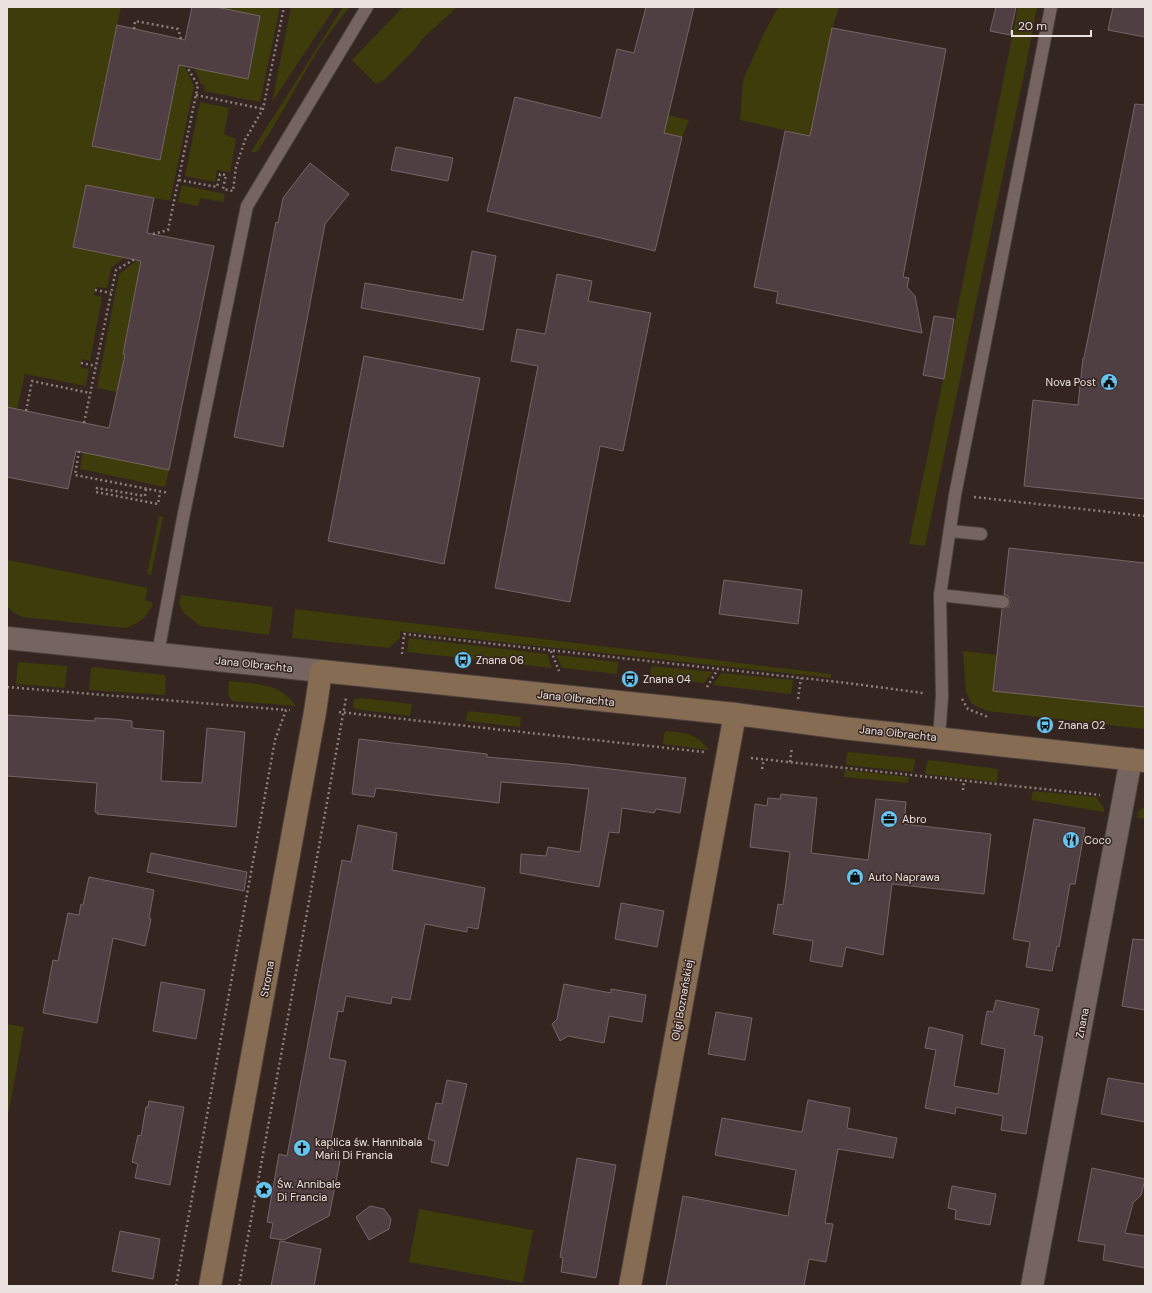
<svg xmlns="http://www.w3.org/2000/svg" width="1152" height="1293" font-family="'DM Sans',sans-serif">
<rect width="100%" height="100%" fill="#342520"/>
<g fill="#3e3c0b">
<polygon points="7,7 121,7 92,146 179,65 184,66 194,86 170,201 86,185 73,247 125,257 111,268 107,288 96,287 94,295 102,297 90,361 82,359 80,367 89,369 86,386 25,374 17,409 7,407"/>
<polygon points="216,7 280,7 260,102 204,91 205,86 201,84 194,68 248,79 260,16"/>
<polygon points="291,7 335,7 272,102"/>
<path d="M343 7H350C313 49 291 102 259 149L256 152H251Z"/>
<polygon points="403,7 457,7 422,39 416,48 384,80 376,84 352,60"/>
<polygon points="778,7 839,7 832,28 810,136 740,120 743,80 764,33"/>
<path d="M1018 7H1037L1027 60 925 546 909 544C947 365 982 186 1018 7Z"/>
<polygon points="605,100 689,120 682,137 601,118"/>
<polygon points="200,102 229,108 224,134 236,139 230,172 217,170 215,182 185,176"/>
<polygon points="182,185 225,194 223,202 200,198 198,206 178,202"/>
<polygon points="138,260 141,260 123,354 189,368 182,406 97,388 119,274"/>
<polygon points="83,452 169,470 165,487 80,469"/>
<polygon points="159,516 163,517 151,575 147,574"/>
<path d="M8 560 148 588 145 600 153 603C146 619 142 621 126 628L22 617 14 613 7 606Z"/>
<polygon points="181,595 273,607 269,635 200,626 184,613 179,604"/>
<polygon points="295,609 831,674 831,678 400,631 400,638 389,648 292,638"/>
<polygon points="409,638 547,654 552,668 407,652"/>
<polygon points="963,651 997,655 1145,707 1145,729 987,711 972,704 966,692"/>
<polygon points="556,655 618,662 617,674 562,668"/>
<polygon points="18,662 67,666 65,688 16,684"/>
<polygon points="652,666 713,672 704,683 652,678 650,671"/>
<polygon points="93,667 164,675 166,678 165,695 89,690 91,669"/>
<polygon points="721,673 793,680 791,694 713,685"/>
<path d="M229 681C255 684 279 682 296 706L232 701 228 695Z"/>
<polygon points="360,698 412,704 410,716 355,709 353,706 354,699"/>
<polygon points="468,711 521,717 520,727 466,721"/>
<path d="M666 731C686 733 696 733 709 750L663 744 664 734Z"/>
<polygon points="849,752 914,759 915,760 913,772 846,765 847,753"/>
<polygon points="929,760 998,769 997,782 925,774 927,762"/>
<polygon points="845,770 909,777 908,783 844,777"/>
<polygon points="1033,791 1096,797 1104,808 1104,812 1031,800"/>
<polygon points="1145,806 1145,819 1137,818 1138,812"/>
<polygon points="7,1024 24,1027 9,1111 7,1111"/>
<polygon points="419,1209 533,1230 523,1283 409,1262"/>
</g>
<g fill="#4f3f42" stroke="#766467">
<polygon points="192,7 216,7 260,16 248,79 179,65 160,160 92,146 117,25 185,40"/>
<polygon points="646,7 694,7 664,133 682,137 655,251 487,211 515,97 601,118 617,49 634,53"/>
<polygon points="996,7 1016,7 1010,35 990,31"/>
<polygon points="1113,7 1145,7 1145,37 1108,30"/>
<polygon points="832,28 946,49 903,277 909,278 907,287 915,296 922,333 776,303 778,292 754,287 785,131 810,136"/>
<polygon points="1135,104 1145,105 1145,499 1024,486 1033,400 1078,405 1083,358 1084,358"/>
<polygon points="396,147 453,158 448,181 391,170"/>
<polygon points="310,163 349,194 325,224 283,447 234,437 276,222 278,223 283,198"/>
<polygon points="86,185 154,198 147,233 214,246 169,470 76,451 68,489 7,477 7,407 109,428 125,355 123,354 141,261 73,247"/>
<polygon points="472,251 496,256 483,330 361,308 365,283 463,300"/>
<polygon points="557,274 592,281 588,301 651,313 623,451 600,446 570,602 495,588 538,366 511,361 517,329 545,334"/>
<polygon points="934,316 954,319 944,379 923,375"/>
<polygon points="364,356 480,378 444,564 328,541"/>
<polygon points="1009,548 1145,563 1145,707 993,691 1002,609 1009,607 1010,602 1008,596 1004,595"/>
<polygon points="724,580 802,590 798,624 719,614"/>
<polygon points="7,715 95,721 95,718 115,719 132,721 132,728 164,731 161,781 202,783 207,728 245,732 236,827 97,814 98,812 95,812 97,783 7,776"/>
<polygon points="359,739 487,754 487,757 568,764 686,778 680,813 656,809 654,813 622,808 619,833 609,832 599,887 520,873 521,854 546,856 548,847 580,852 589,789 501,782 499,803 376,788 374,797 352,794"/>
<polygon points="781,794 817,798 811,853 868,860 876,799 906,802 904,824 991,834 984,894 892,884 883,955 846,947 842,967 810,961 813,941 773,934 778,904 783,905 790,852 750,847 755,804 767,806 768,798 780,799"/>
<polygon points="1034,819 1085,828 1075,884 1070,884 1059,947 1057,946 1052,971 1026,967 1030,942 1013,939"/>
<polygon points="358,825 397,833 392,870 485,888 478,929 467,927 467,932 425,924 410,1000 392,997 391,1004 346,996 343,1012 338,1011 329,1058 346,1061 330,1145 340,1161 329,1216 284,1240 270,1238 273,1223 267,1222 279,1154 287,1156 342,860 351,862"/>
<polygon points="151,853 247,872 244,891 147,872"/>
<polygon points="89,877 154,890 149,918 151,919 145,946 113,938 97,1023 43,1013 53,960 58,961 68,913 79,915 81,904 83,905"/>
<polygon points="621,903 664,911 657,947 615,939"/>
<polygon points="1133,939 1145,940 1145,1010 1122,1006"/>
<polygon points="161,982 205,990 196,1039 153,1031"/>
<polygon points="564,984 611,993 611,989 646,995 642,1022 609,1016 604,1043 568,1036 560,1041 552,1024 557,1019"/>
<polygon points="996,1000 1039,1009 1034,1035 1043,1037 1026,1134 1001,1130 1003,1116 956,1107 955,1114 925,1108 936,1050 925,1048 929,1027 963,1035 954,1086 998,1094 1005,1049 981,1044 987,1011 993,1012"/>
<polygon points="716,1012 752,1018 745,1060 708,1054"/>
<polygon points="1108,1078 1145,1084 1145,1122 1101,1114"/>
<polygon points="447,1080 467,1084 448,1166 431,1162 435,1141 428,1139 436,1103 442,1104"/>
<polygon points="808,1100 850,1108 847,1128 897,1138 893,1158 838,1149 825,1223 833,1224 826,1262 809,1259 804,1286 666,1286 683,1196 788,1216 796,1170 715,1155 722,1118 802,1132"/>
<polygon points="149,1101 184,1107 170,1185 135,1178 138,1164 132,1162 138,1135 141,1136 146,1107 148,1107"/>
<polygon points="577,1158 616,1165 596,1278 561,1272 563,1258 560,1257"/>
<polygon points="1092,1168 1145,1179 1141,1195 1133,1203 1125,1233 1145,1236 1145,1268 1103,1260 1105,1245 1078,1241"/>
<polygon points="952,1186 996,1194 990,1225 955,1219 956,1210 948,1208"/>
<polygon points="370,1206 384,1209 391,1219 389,1229 369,1240 356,1217"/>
<polygon points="120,1231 160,1239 153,1279 112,1271"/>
<polygon points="280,1241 321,1249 314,1286 271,1286"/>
</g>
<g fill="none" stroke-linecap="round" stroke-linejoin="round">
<g stroke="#4d413d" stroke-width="14">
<g id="lane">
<polyline points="950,531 981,534"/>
<polyline points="940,595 1003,602"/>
<polyline points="158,653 183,518 247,206 367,7"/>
<polyline points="939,738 942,696 940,595 955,495 1051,7"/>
</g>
</g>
<g stroke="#4d413d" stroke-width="24">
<g id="street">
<polyline points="7,638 321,671"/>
<polyline points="1032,1286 1131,759"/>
</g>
</g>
<g stroke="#4d413d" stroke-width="24">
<g id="secondary">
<polyline points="210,1286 315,712 321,671 735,714 843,728 1145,761"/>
<polyline points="630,1286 735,714"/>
</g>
</g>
<g stroke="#8d807c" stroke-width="2.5" stroke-dasharray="2 3" stroke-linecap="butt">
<polyline points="134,29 135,21 178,29 181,39"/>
<polyline points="196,95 263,109"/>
<polyline points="179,180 217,187 220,174 226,175 223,189 233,191 236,167 245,140 263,109 284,7"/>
<polyline points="153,234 168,230 198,85 187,67"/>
<polyline points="95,290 111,293"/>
<polyline points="81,363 96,366"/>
<polyline points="26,411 32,381 90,393"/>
<polyline points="84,423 116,270 135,259"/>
<polyline points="79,451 75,475 169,493"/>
<polyline points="146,489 145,496 97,488 96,492 158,504 160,492"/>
<polyline points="974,497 1145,516"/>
<polyline points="551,651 559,671"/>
<polyline points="402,654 404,634 847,683 923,693"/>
<polyline points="7,687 286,710"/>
<polyline points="707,687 718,669"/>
<polyline points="798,699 801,678"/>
<polyline points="962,699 968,709 988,717"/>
<polyline points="339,712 704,752"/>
<polyline points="751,758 1100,795"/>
<polyline points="790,762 792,747"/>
<polyline points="762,769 764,759"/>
<polyline points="963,790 964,780"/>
<polyline points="176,1286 275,740 286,710 290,710"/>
<polyline points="239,1286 346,698"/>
</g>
<use href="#lane" stroke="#75645f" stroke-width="12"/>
<use href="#street" stroke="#75645f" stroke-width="22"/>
<use href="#secondary" stroke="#876c54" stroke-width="22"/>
</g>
<defs>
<g id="civic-disc" transform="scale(0.9)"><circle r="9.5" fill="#67c4ef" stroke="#342520"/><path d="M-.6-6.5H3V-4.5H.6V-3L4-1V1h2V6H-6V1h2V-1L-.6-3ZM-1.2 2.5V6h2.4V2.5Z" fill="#111"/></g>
<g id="bus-disc" transform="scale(0.9)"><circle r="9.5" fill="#67c4ef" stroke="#342520"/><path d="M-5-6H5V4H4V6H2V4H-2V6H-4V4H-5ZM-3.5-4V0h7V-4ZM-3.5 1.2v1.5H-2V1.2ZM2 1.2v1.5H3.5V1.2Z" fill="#111"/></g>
<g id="office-disc" transform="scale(0.9)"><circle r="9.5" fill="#67c4ef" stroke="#342520"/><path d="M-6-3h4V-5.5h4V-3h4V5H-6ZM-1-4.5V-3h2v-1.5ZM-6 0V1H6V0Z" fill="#111"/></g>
<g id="restaurant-disc" transform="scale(0.9)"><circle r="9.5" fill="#67c4ef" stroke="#342520"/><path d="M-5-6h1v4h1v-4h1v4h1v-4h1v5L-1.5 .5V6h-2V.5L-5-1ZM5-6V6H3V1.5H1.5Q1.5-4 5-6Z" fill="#111"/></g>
<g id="shop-disc" transform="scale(0.9)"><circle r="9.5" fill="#67c4ef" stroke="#342520"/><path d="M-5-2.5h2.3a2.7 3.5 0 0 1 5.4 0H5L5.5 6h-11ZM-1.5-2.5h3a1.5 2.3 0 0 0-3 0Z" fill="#111"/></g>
<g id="church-disc" transform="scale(0.9)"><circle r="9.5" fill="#67c4ef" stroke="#342520"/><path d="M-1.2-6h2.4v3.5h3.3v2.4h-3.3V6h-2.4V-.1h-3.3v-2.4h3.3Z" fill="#111"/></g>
<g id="sight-disc" transform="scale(0.9)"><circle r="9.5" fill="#67c4ef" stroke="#342520"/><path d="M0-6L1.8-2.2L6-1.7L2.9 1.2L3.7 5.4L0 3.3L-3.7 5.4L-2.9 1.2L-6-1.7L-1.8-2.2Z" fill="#111"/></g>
</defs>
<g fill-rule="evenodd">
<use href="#civic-disc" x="1109" y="382"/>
<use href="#bus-disc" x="463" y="660"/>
<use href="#bus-disc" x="630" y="679"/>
<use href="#bus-disc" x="1045" y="725"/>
<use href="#office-disc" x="889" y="819"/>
<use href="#restaurant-disc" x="1071" y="840"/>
<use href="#shop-disc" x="855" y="877"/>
<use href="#church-disc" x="302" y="1148"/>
<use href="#sight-disc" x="264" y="1190"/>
</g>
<g text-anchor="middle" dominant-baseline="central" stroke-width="3" stroke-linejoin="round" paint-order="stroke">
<g font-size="11" fill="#ece2df" stroke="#342520" text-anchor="start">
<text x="1096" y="382" text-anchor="end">Nova Post</text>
<text x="476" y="660">Znana 06</text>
<text x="643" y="679">Znana 04</text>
<text x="1058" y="725">Znana 02</text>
<text x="902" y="819">Abro</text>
<text x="1084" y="840">Coco</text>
<text x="868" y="877">Auto Naprawa</text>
<text x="315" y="1142">kaplica św. Hannibala<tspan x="315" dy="13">Marii Di Francia</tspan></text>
<text x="277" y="1184">Św. Annibale<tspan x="277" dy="13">Di Francia</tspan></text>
</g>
<g font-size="11" fill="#ece2df" stroke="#342520">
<text transform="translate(254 664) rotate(6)">Jana Olbrachta</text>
<text transform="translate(576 698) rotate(6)">Jana Olbrachta</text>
<text transform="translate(898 733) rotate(6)">Jana Olbrachta</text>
<text transform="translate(267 979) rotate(-80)">Stroma</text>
<text transform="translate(682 1000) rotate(-80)">Olgi Boznańskiej</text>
<text transform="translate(1082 1023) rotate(-79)">Znana</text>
</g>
</g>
<rect width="1152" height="1293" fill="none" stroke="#ece2df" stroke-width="16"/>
<path d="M1012 30v6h79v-6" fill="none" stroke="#ece2df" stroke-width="2"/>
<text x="1018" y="30" font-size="12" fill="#ece2df" stroke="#342520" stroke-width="3" paint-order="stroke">20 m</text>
</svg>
